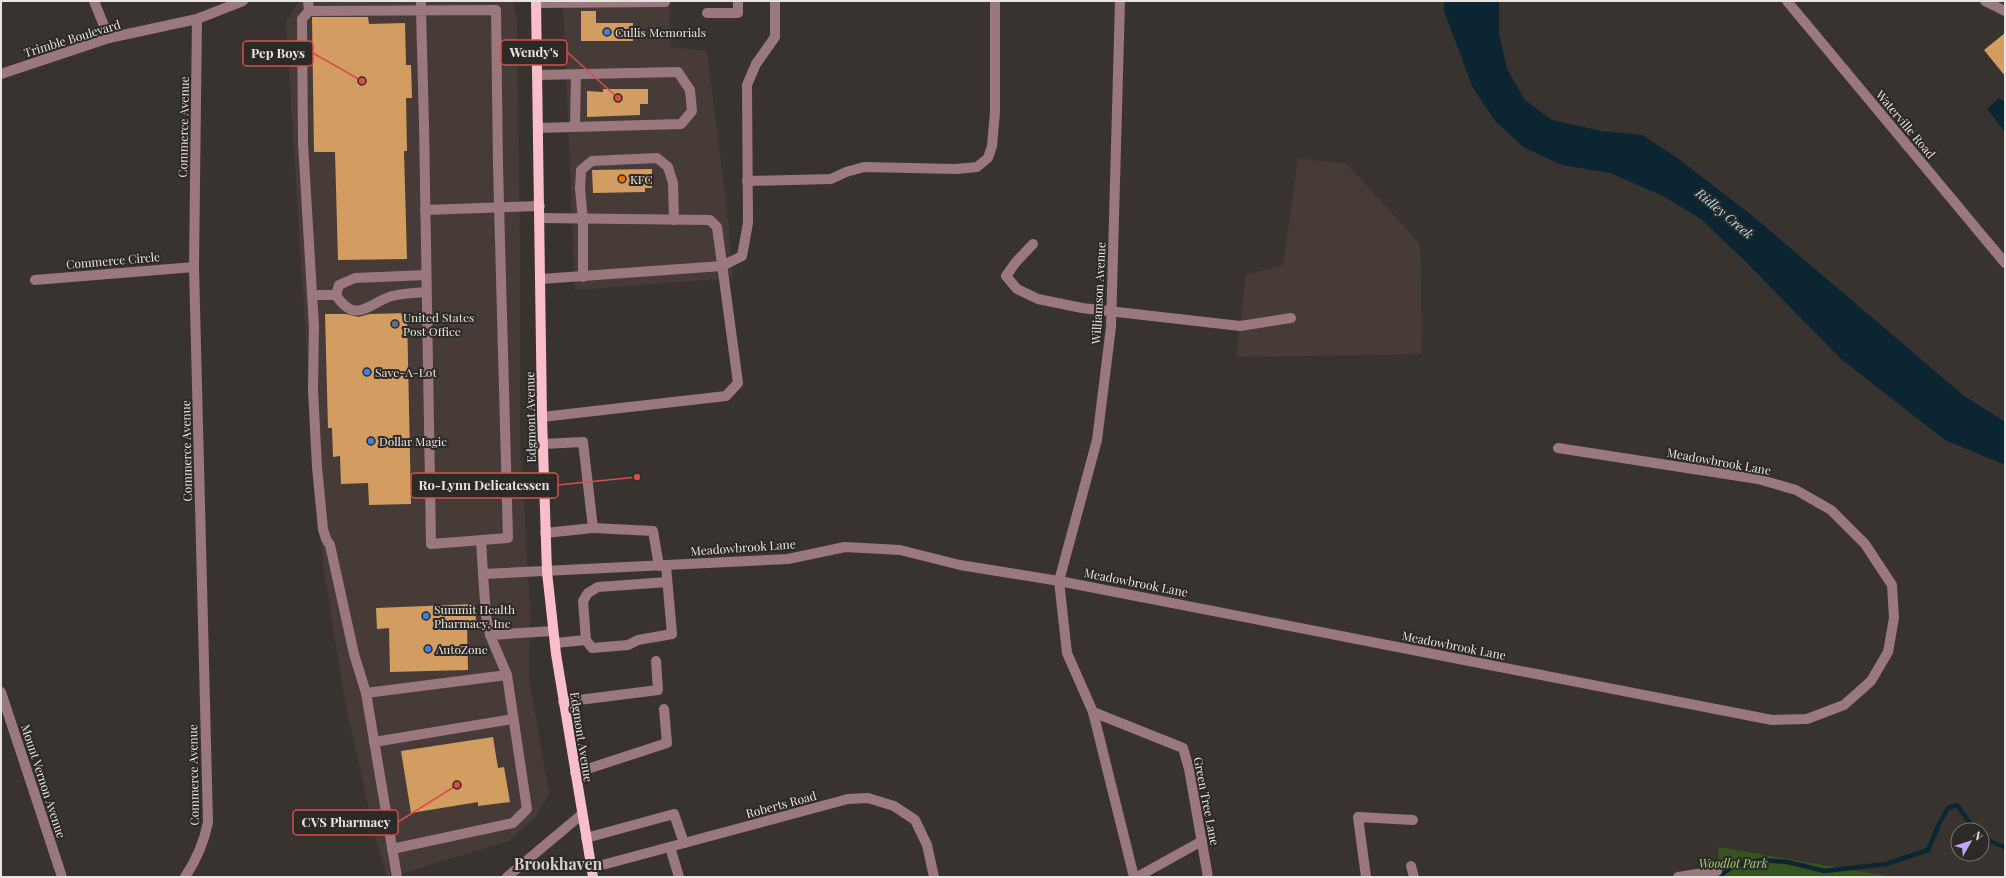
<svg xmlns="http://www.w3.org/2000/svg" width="2006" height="878" font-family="'Playfair Display',serif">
<rect width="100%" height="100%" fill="#38332f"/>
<g fill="#463b36">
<polygon points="299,1 513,1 517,20 520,239 520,439 530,608 529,677 549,794 536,817 509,841 391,877 387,877 376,840 345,702 324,571 311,417 286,23"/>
<polygon points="563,1 669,1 671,47 707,51 727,209 733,278 575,290"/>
<polygon points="1298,158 1347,164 1420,244 1422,354 1236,357 1246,275 1283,265"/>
</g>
<polygon fill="#35541f" points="1718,847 1893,877 1720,877"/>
<g fill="#0b2632">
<polygon points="1444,1 1499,1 1499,34 1507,69 1525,100 1552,120 1602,131 1642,135 1676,157 1754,217 1963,395 2005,422 2005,465 1945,440 1841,359 1746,262 1701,219 1663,196 1610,173 1562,165 1523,147 1495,121 1473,88 1444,11"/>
<polygon points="1999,98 2005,102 2005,132 1987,109"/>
</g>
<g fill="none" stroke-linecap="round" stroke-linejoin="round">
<g stroke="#0b2632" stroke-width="4.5">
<polyline points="1982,838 2005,847"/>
<polyline points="1718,877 1735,865 1761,860 1787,862 1825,871 1886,864 1928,850 1939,824 1948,808 1957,805 1975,830"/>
</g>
</g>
<g fill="#d39d61">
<polygon points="581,11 596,11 596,23 633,23 633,41 581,41"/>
<polygon points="312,17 368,17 369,24 405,23 406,65 411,65 412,98 406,98 407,151 404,151 407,259 338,260 335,152 314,152"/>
<polygon points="2005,33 2005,76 1984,50"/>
<polygon points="603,89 648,89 648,104 640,104 640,115 587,117 587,91 603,92"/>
<polygon points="652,169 652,188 645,188 645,192 593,193 592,170"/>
<polygon points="407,313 411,504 369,505 368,483 341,484 340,456 333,457 332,428 328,428 325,314 346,314 358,317 370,314"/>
<polygon points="475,604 476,625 467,626 468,670 390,672 389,628 377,629 376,608"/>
<polygon points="493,737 498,768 504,767 510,802 478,806 478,802 411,813 401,751"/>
</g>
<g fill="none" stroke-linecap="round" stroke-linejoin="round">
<g stroke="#9b777e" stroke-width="10">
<polyline points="94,1 109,38"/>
<polyline points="308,1 309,11 496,10 498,166 508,538 431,544 424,125 421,10 421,1"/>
<polyline points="1120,1 1111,327 1097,440 1059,581 1067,653 1093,712 1183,748 1189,769 1208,877"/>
<polyline points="1787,1 2005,263"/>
<polyline points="1985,1 2005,11"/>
<polyline points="536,3 665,2"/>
<polyline points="309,11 302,19 303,143 314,327 313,390 317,467 323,529 326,539 330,545 354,654 366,693 397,877"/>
<polyline points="707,13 738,13 738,1"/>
<polyline points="1,74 109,38 197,19 243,1"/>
<polyline points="538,75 678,72 690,90 692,111 681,124 538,128"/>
<polyline points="575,127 576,75"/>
<polyline points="747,181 831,179 846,172 864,167 956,169 977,167 988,158 992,146 995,112 995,1"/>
<polyline points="425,210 540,206"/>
<polyline points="540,218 710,220 717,227 738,383 726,396 542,417"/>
<polyline points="1033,244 1016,262 1006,276 1017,289 1038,299 1082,308 1240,326 1291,318"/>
<path d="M426 275 355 278 339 285 336 295C356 326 370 302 392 296 403 293 415 293 426 292"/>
<polyline points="583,277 583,219 580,189 581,170 592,161 657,158 668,167 673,183 674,220"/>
<polyline points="541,279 722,266 742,256 748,223 747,85 756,64 775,37 775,1"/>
<polyline points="35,280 194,267"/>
<polyline points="313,295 336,295"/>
<polyline points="543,444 583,442 593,528 545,533"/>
<polyline points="593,528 653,531 659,566"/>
<polyline points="481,540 483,574"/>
<polyline points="666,566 672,634 638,640 628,645 592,648 586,640 583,601 588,593 598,587 667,582"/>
<polyline points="490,635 553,631"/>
<polyline points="555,643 586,640"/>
<polyline points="507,675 490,635 486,616 483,574 788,559 845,547 900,550 960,565 1059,581 1772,720 1807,719 1844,705 1871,681 1888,652 1894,618 1892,585 1865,544 1831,510 1796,490 1758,479 1558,448"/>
<polyline points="1,692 62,877"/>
<polyline points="366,693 507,675 527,809 513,823 392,849"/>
<polyline points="563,702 658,690 656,661"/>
<polyline points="1093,712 1134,877"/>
<polyline points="374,742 513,719"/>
<polyline points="575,773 667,743 664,709"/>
<polyline points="586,838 674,814 684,843"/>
<polyline points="670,847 679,877"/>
<polyline points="1411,866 1414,877"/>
<polyline points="591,868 848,799 868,798 894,806 915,820 927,845 934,877"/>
<path d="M185 877C197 859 204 843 208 822L194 267 197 19"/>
<polyline points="507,877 581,815"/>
<polyline points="1137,877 1202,841"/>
<polyline points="1366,877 1358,817 1413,820"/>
<polyline points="1678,877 1717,871"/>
</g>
<polyline stroke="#f9beca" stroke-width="10" points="536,1 542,417 547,572 556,654 593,877"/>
</g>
<g fill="#3f7fe0" stroke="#2d2926" stroke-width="1.5">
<circle cx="607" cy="32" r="4"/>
<circle cx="367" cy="372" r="4"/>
<circle cx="371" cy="441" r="4"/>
<circle cx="426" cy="616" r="4"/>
<circle cx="428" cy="649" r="4"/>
</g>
<circle fill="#e8710a" stroke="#2d2926" stroke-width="1.5" cx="622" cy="179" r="4"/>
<circle fill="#5c6f8a" stroke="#2d2926" stroke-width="1.5" cx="395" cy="324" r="4"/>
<g text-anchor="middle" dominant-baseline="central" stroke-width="4" stroke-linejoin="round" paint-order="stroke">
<g font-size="12" fill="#e7e4e2" stroke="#2d2926" text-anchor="start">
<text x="615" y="32">Cullis Memorials</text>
<text x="630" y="179">KFC</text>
<text x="403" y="317">United States<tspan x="403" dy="14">Post Office</tspan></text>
<text x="375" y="372">Save-A-Lot</text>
<text x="379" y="441">Dollar Magic</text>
<text x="434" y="609">Summit Health<tspan x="434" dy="14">Pharmacy, Inc</tspan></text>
<text x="436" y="649">AutoZone</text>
</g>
<g font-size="12" fill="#e7e4e2" stroke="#2d2926">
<text transform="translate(72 38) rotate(-17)">Trimble Boulevard</text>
<text transform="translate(1906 124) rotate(50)">Waterville Road</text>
<text transform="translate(183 127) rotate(-89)">Commerce Avenue</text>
<text transform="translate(113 260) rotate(-5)">Commerce Circle</text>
<text transform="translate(1098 293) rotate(-87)">Williamson Avenue</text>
<text transform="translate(530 417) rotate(-91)">Edgmont Avenue</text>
<text transform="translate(186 451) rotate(-91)">Commerce Avenue</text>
<text transform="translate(1719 461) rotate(10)">Meadowbrook Lane</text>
<text transform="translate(743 547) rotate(-4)">Meadowbrook Lane</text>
<text transform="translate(1136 582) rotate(11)">Meadowbrook Lane</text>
<text transform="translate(1454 645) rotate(11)">Meadowbrook Lane</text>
<text transform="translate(582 737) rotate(81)">Edgmont Avenue</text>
<text transform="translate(193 775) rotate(-91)">Commerce Avenue</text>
<text transform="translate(44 781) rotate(72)">Mount Vernon Avenue</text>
<text transform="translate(1207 801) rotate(79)">Green Tree Lane</text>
<text transform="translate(781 804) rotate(-15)">Roberts Road</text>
</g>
<g font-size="12" font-style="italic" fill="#9cd37a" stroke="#2d2926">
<text x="1733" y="863">Woodlot Park</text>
</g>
<g font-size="13" font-style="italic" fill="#b5ddf3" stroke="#2d2926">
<text transform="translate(1725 213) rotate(40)">Ridley Creek</text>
</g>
<g font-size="16" font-weight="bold" fill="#d4ceca" stroke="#2d2926">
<text x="558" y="863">Brookhaven</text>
</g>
</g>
<path fill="none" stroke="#d94e4d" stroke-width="1.5" d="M618 98L567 52M362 81L313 53M637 477L558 485M457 785L398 822"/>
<g fill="#d94e4d" stroke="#2d2926" stroke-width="1.5">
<circle cx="618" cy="98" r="4"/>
<circle cx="362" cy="81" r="4"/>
<circle cx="637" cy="477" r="4"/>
<circle cx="457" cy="785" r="4"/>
</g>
<g fill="#2d2926" stroke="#d94e4d" stroke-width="1.5">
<rect x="501" y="40" width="66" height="25" rx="4"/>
<rect x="243" y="41" width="70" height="25" rx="4"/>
<rect x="411" y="473" width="147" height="25" rx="4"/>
<rect x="293" y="810" width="105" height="25" rx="4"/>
</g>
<g font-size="13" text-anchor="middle" font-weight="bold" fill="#e7e4e2">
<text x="534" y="57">Wendy's</text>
<text x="278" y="58">Pep Boys</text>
<text x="484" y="490">Ro-Lynn Delicatessen</text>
<text x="346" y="827">CVS Pharmacy</text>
</g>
<rect width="2006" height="878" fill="none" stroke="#e7e4e2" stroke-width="4"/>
<g transform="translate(1970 842) rotate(51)"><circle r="19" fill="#2d2926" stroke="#777471"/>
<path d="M0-3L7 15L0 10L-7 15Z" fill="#bfa9f4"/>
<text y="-6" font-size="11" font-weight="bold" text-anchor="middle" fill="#e7e4e2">N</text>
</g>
</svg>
